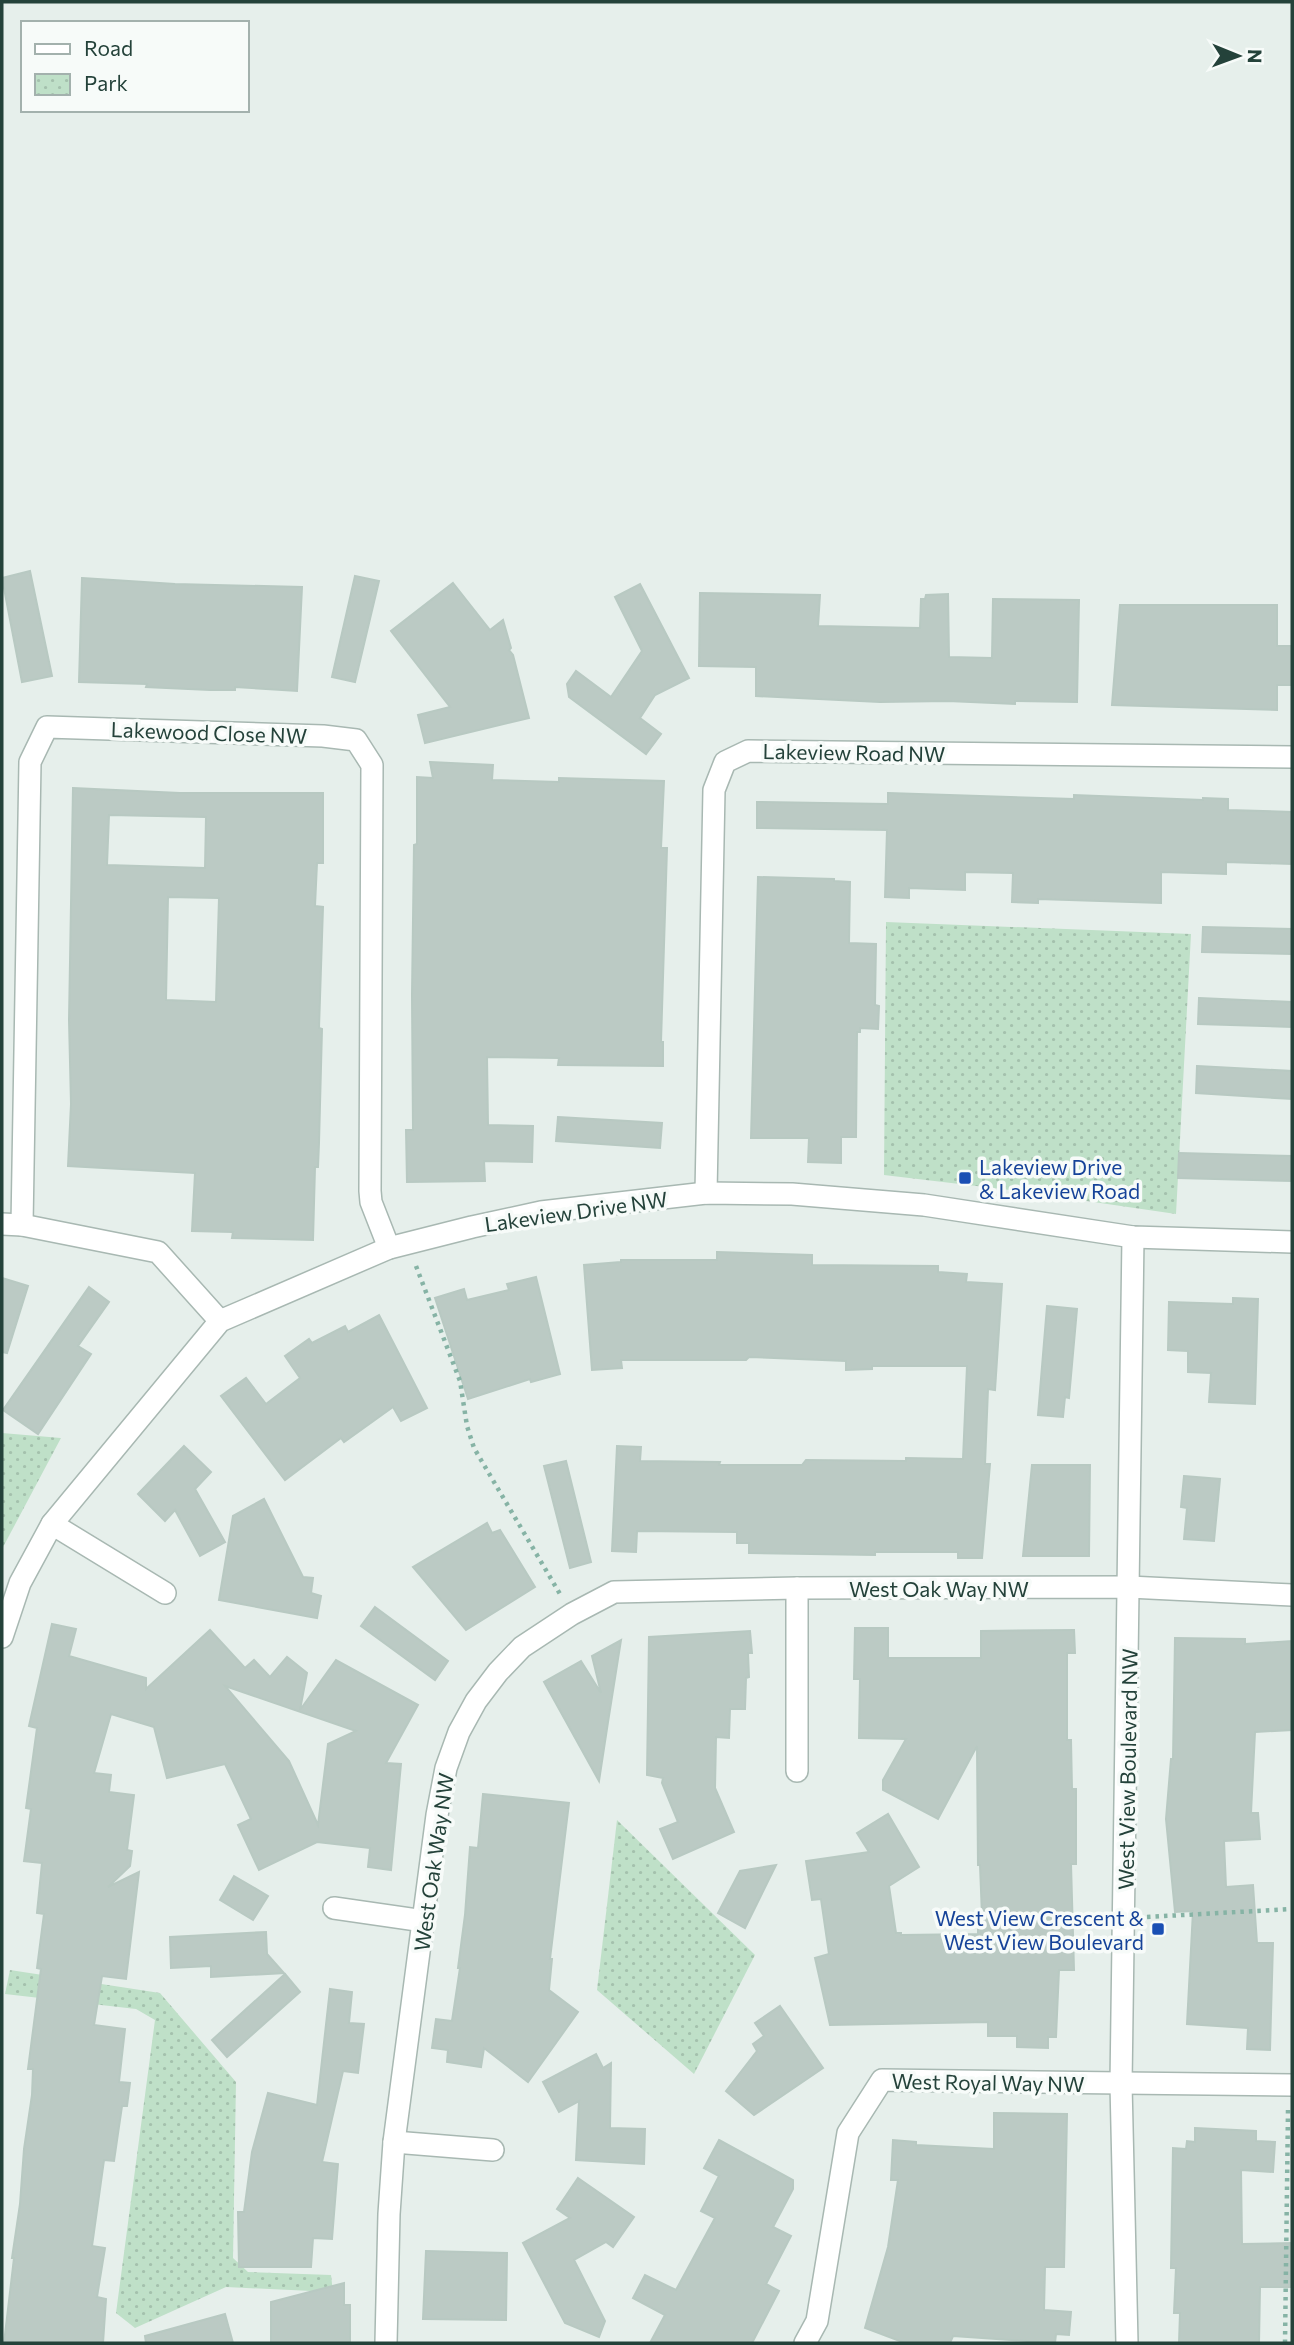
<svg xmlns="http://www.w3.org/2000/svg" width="1294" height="2345" font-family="Commissioner,sans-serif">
<defs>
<pattern id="park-dots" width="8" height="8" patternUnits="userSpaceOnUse" patternTransform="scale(1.75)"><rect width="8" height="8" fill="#bfe0c8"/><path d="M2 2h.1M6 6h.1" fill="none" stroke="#a4c1ad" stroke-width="1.8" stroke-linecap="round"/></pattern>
</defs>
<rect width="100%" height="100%" fill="#e6efeb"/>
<g fill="url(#park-dots)">
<polygon points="886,922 1191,934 1176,1214 1010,1190 884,1175"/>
<polygon points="2,1433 61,1438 2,1549"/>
<polygon points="617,1820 755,1955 694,2074 597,1990"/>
<polygon points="10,1970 160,1993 236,2082 233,2258 248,2272 331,2275 333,2292 226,2287 135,2328 116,2313 155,2020 136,2009 5,1994"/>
</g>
<g fill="#bbcac4" stroke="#b8c9c2" stroke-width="2" fill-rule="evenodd">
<polygon points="30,571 52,676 22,682 2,578"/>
<polygon points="355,576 379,581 355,682 332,677"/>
<polygon points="82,578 175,584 302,587 297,691 235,687 235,690 210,690 146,687 147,684 79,682"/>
<polygon points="453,583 490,630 503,620 511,648 509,650 513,655 529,718 425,743 418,715 450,707 391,631"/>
<polygon points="640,584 689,678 655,695 640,718 661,734 646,754 569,697 567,684 576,671 611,697 642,651 615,597"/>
<polygon points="700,593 820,595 818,626 920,628 921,599 925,599 926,595 948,594 949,657 992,658 993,599 1079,600 1077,702 1015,701 1015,704 948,701 880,702 756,696 756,667 699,666"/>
<polygon points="1120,605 1277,605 1277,646 1292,646 1292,685 1277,685 1277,710 1112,705"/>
<polygon points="430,762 493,765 492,780 559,782 559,778 664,781 661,848 667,848 661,1042 663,1042 663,1066 558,1065 559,1058 487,1057 488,1125 533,1126 532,1162 484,1161 485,1181 407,1182 406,1130 413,1130 412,995 414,845 417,844 417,777 433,778"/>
<path d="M73 788 180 793H323V863H317L315 906 323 907 319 1028 322 1029 319 1143 318 1167H315L313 1240 232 1238 233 1232 192 1231 195 1173 68 1166 71 1104 69 1020ZM109 815 206 817 205 868 107 865ZM168 897 219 898 216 1002 166 1000Z"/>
<polygon points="888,793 1074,799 1074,795 1203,800 1203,798 1228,799 1228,810 1292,812 1292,864 1226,862 1226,874 1161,872 1161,903 1038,899 1038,903 1012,902 1013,873 965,872 965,890 909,888 909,898 885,897 887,830 757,828 757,802 888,804"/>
<polygon points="758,877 834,879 834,881 850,882 849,943 876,944 875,1005 879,1006 878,1029 860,1028 860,1032 857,1032 856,1137 841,1137 841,1163 808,1162 809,1138 751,1138"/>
<polygon points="1203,927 1292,929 1292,954 1202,952"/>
<polygon points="1199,998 1292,1002 1292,1027 1198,1024"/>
<polygon points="1197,1066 1292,1071 1292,1099 1196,1093"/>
<polygon points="558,1117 662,1123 660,1148 556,1141"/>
<polygon points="1179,1153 1292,1156 1292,1181 1178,1178"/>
<polygon points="717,1252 812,1255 812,1265 938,1266 938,1272 967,1274 966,1282 1002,1284 995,1390 988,1389 985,1464 990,1464 982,1558 958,1558 958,1552 875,1552 875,1555 749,1553 749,1543 737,1543 737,1532 637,1531 636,1552 612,1551 617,1446 641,1447 640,1461 720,1462 719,1465 802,1465 806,1460 906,1461 906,1458 963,1459 967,1366 872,1366 872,1369 846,1370 846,1361 749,1357 746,1360 621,1360 622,1368 592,1370 584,1265 621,1262 621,1260 717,1260"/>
<polygon points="536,1277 560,1374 531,1382 530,1379 468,1399 435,1298 464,1289 467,1300 509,1290 507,1284"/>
<polygon points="2,1278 28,1286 7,1353 2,1352"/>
<polygon points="89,1287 109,1302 78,1346 91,1354 38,1434 3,1410"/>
<polygon points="1233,1298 1258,1299 1255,1404 1209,1402 1211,1373 1188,1372 1188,1351 1168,1350 1169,1302 1233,1304"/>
<polygon points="1047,1306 1077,1309 1069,1398 1065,1397 1063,1417 1038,1415"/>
<polygon points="379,1315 427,1408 401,1421 393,1407 344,1442 341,1438 285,1480 221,1396 246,1378 266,1404 300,1378 285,1356 309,1339 312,1343 345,1326 348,1332"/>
<polygon points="184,1446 211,1472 195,1489 225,1542 200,1556 175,1510 165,1521 138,1494"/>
<polygon points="566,1461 591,1562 570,1568 544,1466"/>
<polygon points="1032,1465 1090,1465 1089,1556 1023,1556"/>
<polygon points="1184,1476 1220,1479 1214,1541 1184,1539 1187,1508 1181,1507"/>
<polygon points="264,1499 303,1577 313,1578 311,1593 321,1596 317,1618 219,1600 233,1516"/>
<polygon points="487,1523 492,1533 500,1530 535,1587 466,1630 413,1567"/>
<polygon points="375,1607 448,1661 435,1680 361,1626"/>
<path d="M52 1624 76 1629 69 1656 146 1678V1689L210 1630 245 1668 254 1660 270 1677 287 1657 307 1673 300 1710 336 1660 418 1705 386 1763 401 1764 391 1870 368 1867 370 1848 317 1842 259 1870 238 1825 251 1819 225 1764 167 1778 154 1727 111 1714 94 1773 111 1775 109 1792 134 1795 127 1850 132 1851 130 1866 108 1887 139 1872 126 1979 102 1976 94 2025 125 2029 119 2082 130 2083 127 2106H122L114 2161 104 2160 92 2246 105 2248 97 2297 106 2299 103 2343H4L14 2258H12L20 2204 24 2149 32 2095 33 2069H28L41 1969 37 1968 44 1914 37 1913 42 1863 24 1861 31 1809 26 1808 37 1728 29 1726ZM225 1686 356 1731 328 1744 318 1825 289 1761Z"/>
<polygon points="855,1628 888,1628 888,1658 981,1658 981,1631 1074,1630 1075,1653 1067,1653 1067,1740 1071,1740 1072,1789 1076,1789 1076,1864 1071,1864 1074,1970 1059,1970 1056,2037 1048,2037 1048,2048 1017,2047 1017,2036 988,2036 988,2022 830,2025 815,1958 829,1954 821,1899 812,1900 806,1861 869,1852 857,1833 888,1814 919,1867 889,1886 896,1933 901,1933 901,1935 978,1934 978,1916 982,1916 980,1865 978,1865 977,1746 938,1819 883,1790 883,1780 906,1739 859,1738 860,1679 854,1679"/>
<polygon points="750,1631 752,1653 748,1653 749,1677 746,1678 745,1709 730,1709 729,1738 716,1737 715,1788 734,1832 673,1859 660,1829 678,1822 662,1783 663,1778 647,1775 649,1637"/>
<polygon points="1175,1638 1245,1639 1245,1644 1292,1641 1292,1730 1255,1732 1251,1813 1258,1813 1260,1839 1224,1841 1226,1887 1253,1885 1257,1943 1273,1943 1270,2050 1247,2049 1248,2028 1187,2024 1193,1911 1175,1912 1166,1819 1171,1759 1173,1759"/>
<polygon points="621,1640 608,1722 599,1781 544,1682 581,1661 601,1693 592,1656"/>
<polygon points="483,1794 569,1803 550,1959 552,1959 549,1990 578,2012 528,2082 484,2048 481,2067 447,2062 448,2050 432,2048 436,2019 452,2021 460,1968 458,1968 465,1915 470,1847 478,1848"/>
<polygon points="776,1865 745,1928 718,1913 740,1871"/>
<polygon points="234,1876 268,1896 253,1920 220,1900"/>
<polygon points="266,1932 267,1954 284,1973 211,1977 211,1966 171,1968 170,1937"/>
<polygon points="285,1974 300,1992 227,2057 212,2040"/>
<polygon points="330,1989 352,1992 349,2023 364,2024 358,2073 343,2071 322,2162 338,2164 332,2239 313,2238 311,2267 239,2267 238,2212 244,2212 252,2152 268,2093 317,2105"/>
<polygon points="780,2006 823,2068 754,2115 726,2091 757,2051 753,2044 764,2036 755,2023"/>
<polygon points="596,2054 603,2068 611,2063 610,2128 645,2129 644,2164 576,2160 579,2101 559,2112 543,2082"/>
<polygon points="994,2113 1067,2114 1064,2267 1045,2267 1044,2310 1071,2312 1069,2335 1056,2334 1055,2343 953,2336 950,2343 905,2343 865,2328 888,2247 898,2180 891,2180 893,2140 916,2142 916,2145 994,2149"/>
<polygon points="1195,2128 1256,2131 1256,2141 1275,2142 1273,2172 1241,2170 1242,2244 1292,2243 1292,2287 1260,2287 1259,2343 1179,2343 1180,2313 1174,2313 1176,2268 1171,2268 1173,2148 1186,2149 1187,2141 1195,2142"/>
<polygon points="719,2140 793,2180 793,2189 773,2227 791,2236 766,2284 779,2291 752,2343 650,2343 665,2315 633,2298 645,2275 676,2290 715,2218 701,2211 719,2176 704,2168"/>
<polygon points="578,2178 634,2217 613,2247 606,2242 574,2260 605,2321 599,2337 565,2323 523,2243 570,2218 557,2209"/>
<polygon points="426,2251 507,2253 506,2320 423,2319"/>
<polygon points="344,2283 344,2305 350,2305 350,2343 271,2343 271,2302"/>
<polygon points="225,2314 233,2343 146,2343 145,2336"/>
</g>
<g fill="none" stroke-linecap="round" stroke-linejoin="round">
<g stroke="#a8b8b2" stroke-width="24">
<g id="street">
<polyline points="706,1193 714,790 725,762 748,751 1292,757"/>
<polyline points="2,1224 22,1225 158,1252 220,1321"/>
<polyline points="22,1225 30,762 47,727 323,736 356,740 372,765 370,1191 371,1202 389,1248"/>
<polyline points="52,1524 165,1593"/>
<polyline points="2,1637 20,1583 52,1524 220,1321 389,1248 472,1227 541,1212 706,1193 792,1194 924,1205 1133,1237 1292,1242"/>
<polyline points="797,1771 797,1588"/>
<polyline points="334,1908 424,1921"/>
<polyline points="394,2142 493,2150"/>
<polyline points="386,2343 389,2214 394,2142 437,1815 446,1768 459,1732 476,1701 498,1672 522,1647 572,1614 614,1592 797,1588 1129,1587 1292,1595"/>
<polyline points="805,2343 817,2321 848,2133 882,2080 1292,2085"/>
<polyline points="1127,2343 1121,2084 1133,1237"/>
</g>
</g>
<g stroke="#86b3a5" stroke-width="4.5" stroke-dasharray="3.5 5" stroke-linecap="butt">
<polyline points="416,1266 460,1381 467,1426 474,1448 560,1594"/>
<polyline points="1147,1917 1292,1909"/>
<polyline points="1285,2343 1288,2110"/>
</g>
<use href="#street" stroke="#fff" stroke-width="21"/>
</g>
<g fill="#1a4fb4" stroke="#f7fbf9" stroke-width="2.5">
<rect x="958" y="1171" width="14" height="14" rx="3.5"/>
<rect x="1151" y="1922" width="14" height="14" rx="3.5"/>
</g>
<g text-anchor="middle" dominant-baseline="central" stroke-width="7" stroke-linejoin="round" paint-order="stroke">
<g font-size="21" fill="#24423a" stroke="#f7fbf9">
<text transform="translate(209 732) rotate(2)">Lakewood Close NW</text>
<text transform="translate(854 752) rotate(1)">Lakeview Road NW</text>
<text transform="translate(576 1211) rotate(-8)">Lakeview Drive NW</text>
<text x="939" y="1588">West Oak Way NW</text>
<text transform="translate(1127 1769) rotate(-89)">West View Boulevard NW</text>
<text transform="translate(433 1862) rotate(-82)">West Oak Way NW</text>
<text transform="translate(988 2082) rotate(1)">West Royal Way NW</text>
</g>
<g font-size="21" fill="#164399" stroke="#f7fbf9" text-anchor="start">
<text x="979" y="1166">Lakeview Drive<tspan x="979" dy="24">&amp; Lakeview Road</tspan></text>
<text x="1144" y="1917" text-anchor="end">West View Crescent &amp;<tspan x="1144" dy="24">West View Boulevard</tspan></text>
</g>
</g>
<rect width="1294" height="2345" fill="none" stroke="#24423a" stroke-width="7"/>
<rect x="21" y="21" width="228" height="91" fill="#f7fbf9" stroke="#a3b1ad" stroke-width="2"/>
<rect x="35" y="44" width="35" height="10" fill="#ffffff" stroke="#a3b1ad" stroke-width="2"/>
<text x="84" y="56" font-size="21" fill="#24423a">Road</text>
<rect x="35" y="74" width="35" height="21" fill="url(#park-dots)" stroke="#a3b1ad" stroke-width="2"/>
<text x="84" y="91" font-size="21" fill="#24423a">Park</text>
<g transform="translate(1238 56) rotate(91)" stroke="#f7fbf9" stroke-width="5" paint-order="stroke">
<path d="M0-5L12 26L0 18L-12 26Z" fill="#24423a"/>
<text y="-10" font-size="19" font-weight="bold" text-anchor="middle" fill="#24423a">N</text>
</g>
</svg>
